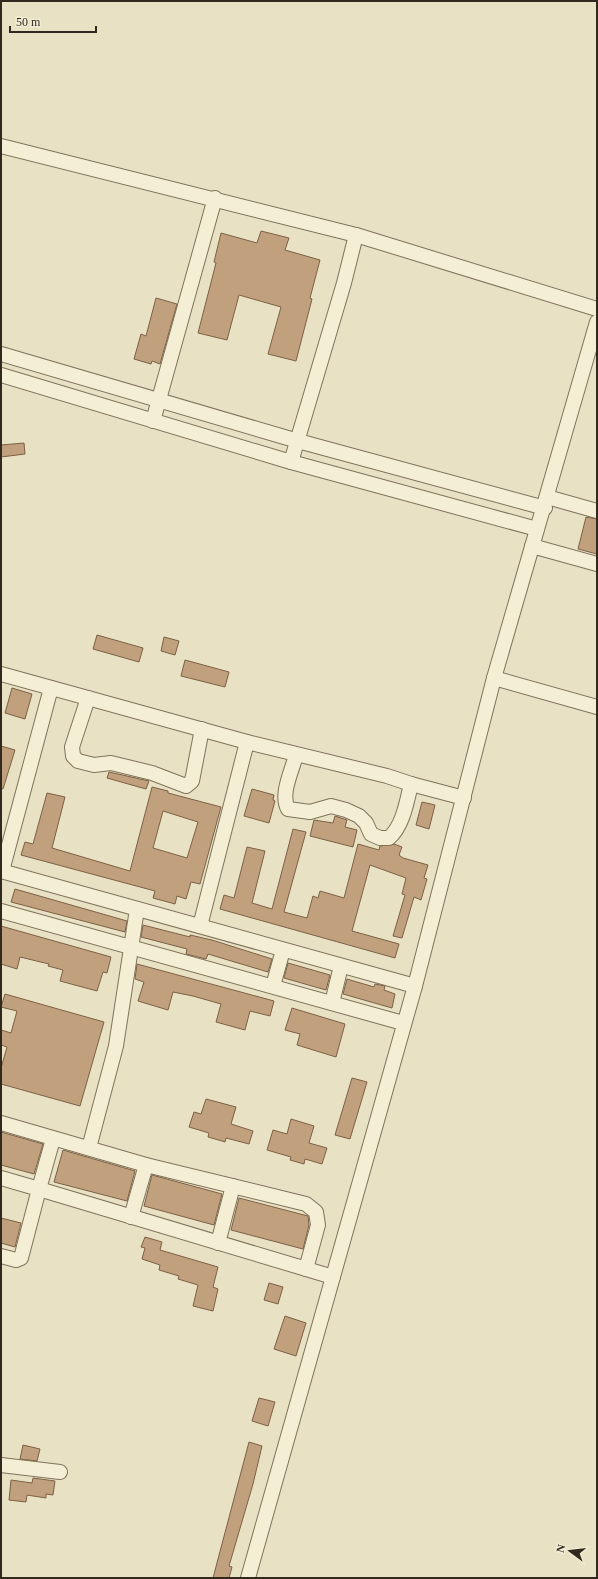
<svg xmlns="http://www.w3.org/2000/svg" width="598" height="1579" font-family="Georgia,serif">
<rect width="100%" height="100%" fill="#e8e1c3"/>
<g fill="#c1a17d" stroke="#7c6045" fill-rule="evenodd">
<polygon points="261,231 289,238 285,250 320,260 310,298 312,299 296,361 268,354 281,307 239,295 227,340 198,333 216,263 214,262 221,233 257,243"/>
<polygon points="156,298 177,304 160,364 152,361 151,364 134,359 141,334 146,336"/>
<polygon points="24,443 25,454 1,457 1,445"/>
<polygon points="586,517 597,519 597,554 578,549"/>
<polygon points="97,635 143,648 139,662 93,649"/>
<polygon points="164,637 179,641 175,655 161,651"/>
<polygon points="185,660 229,672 225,687 181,676"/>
<polygon points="12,688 32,694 25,719 5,713"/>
<polygon points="1,746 15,750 3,789 1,788"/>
<polygon points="109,772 149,781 146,789 107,778"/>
<path d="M152 787 168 791V793L221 807 200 884 191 882 186 899 177 896 175 904 153 898 155 891 21 855 25 842 33 844 47 793 65 797 52 848 130 871ZM163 811 198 822 187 858 153 848Z"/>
<polygon points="252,789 274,795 273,800 275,801 269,823 244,816"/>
<polygon points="422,802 435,805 429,829 416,825"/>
<polygon points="335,816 347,820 345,827 357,830 353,847 310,836 314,820 333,823"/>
<polygon points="293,829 306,832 284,912 307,918 313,896 318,898 320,891 344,898 358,844 379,850 380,846 394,844 402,847 399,855 403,858 428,865 424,878 427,879 421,900 414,897 402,938 393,936 405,895 402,894 406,878 370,865 352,931 399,944 395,958 220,909 224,895 234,898 247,847 265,851 252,903 272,909"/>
<polygon points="15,889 127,921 125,932 11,902"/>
<polygon points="143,925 190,937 190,935 212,940 272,959 268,972 208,954 206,959 186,954 187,949 141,937"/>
<polygon points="1,926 111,957 107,973 103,972 97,991 60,981 63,970 48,966 49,964 20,957 17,969 1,964"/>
<polygon points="288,963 330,975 326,990 284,978"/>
<polygon points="137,964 274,1001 270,1016 250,1011 245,1030 216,1022 221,1004 193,996 173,992 168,1010 138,1001 144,982 135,979"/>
<polygon points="347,979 374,987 375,984 385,986 384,990 395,994 392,1008 343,994"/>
<polygon points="5,994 104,1022 80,1106 1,1084 1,1068 7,1047 1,1045 1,1030 11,1033 17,1011 1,1007"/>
<polygon points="292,1008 345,1024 336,1057 297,1045 300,1034 285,1030"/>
<polygon points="352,1078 367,1082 350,1139 335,1135"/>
<polygon points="206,1099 236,1107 231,1124 253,1131 249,1144 226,1138 225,1142 222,1141 208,1137 209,1133 189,1127 194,1112 201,1114"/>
<polygon points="291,1119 314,1126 309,1143 327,1148 322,1164 305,1159 304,1164 290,1160 291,1157 267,1150 273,1130 287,1134"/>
<polygon points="1,1132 43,1144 34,1174 1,1165"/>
<polygon points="63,1150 135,1171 127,1201 54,1182"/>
<polygon points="152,1175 222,1194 214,1225 144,1206"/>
<polygon points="239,1198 308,1216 309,1225 303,1249 231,1230"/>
<polygon points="1,1218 21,1223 15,1247 1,1243"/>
<polygon points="145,1237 162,1242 160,1250 218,1267 213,1287 218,1289 213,1311 193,1306 198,1285 178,1279 179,1276 159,1270 160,1265 142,1259 145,1248 141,1247"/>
<polygon points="269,1283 283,1287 278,1304 264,1300"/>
<polygon points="285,1316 306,1323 296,1356 274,1349"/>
<polygon points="259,1398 275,1402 268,1426 252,1421"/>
<polygon points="249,1442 262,1446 253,1484 229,1566 232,1567 229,1578 213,1578"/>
<polygon points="23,1445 40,1449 37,1461 20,1459"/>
<polygon points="33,1478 55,1481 53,1495 46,1494 46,1498 27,1495 26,1502 9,1500 11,1480 32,1483"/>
</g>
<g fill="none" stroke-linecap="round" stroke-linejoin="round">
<g stroke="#7f735c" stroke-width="16">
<g id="minor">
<polyline points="1,146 356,235 597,309"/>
<polyline points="1,354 298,441 545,508"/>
<polyline points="1,375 291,462 537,529"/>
<polyline points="153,421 215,198"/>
<polyline points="291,462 344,283 356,235"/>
<polyline points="547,497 597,511"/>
<polyline points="532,546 597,564"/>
<path d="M1 674 247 742 387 776 411 784C407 801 403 826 389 838H380L371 834 366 823 359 816 346 810 331 806 310 812 288 809C280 794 292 771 296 755"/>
<polyline points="494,678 597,707"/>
<polyline points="88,698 72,747 73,756 78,761 94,765 111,763 152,773 186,786 192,781 202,729"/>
<polyline points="411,784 464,798"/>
<polyline points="1,871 415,986"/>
<polyline points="2,871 51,688"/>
<polyline points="1,911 403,1023"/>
<polyline points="200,926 247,742"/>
<polyline points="273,986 283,950"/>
<polyline points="332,1003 341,966"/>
<polyline points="1,1123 146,1165 306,1204 316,1212 318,1225 306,1269"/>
<polyline points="53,1139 39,1189 333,1277"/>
<polyline points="89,1148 116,1046 137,909"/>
<polyline points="1,1178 39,1189 21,1258 16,1260 1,1256"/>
<polyline points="131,1217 146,1165"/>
<polyline points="218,1243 233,1186"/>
<polyline points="1,1465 60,1472"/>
<polyline points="248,1578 415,986 494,678 597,322"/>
</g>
</g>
<use href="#minor" stroke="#f4eed4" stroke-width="14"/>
</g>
<rect width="598" height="1579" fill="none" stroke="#31291e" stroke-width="4"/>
<g transform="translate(570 1551) rotate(285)" stroke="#f0ebd1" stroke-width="3" paint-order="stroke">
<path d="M0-3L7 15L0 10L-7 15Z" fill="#31291e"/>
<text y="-6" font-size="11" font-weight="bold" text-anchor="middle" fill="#31291e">N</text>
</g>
<path d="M10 26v6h86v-6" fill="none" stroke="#31291e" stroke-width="2"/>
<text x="16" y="26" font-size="12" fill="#31291e" stroke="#f0ebd1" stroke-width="3" paint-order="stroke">50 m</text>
</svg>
